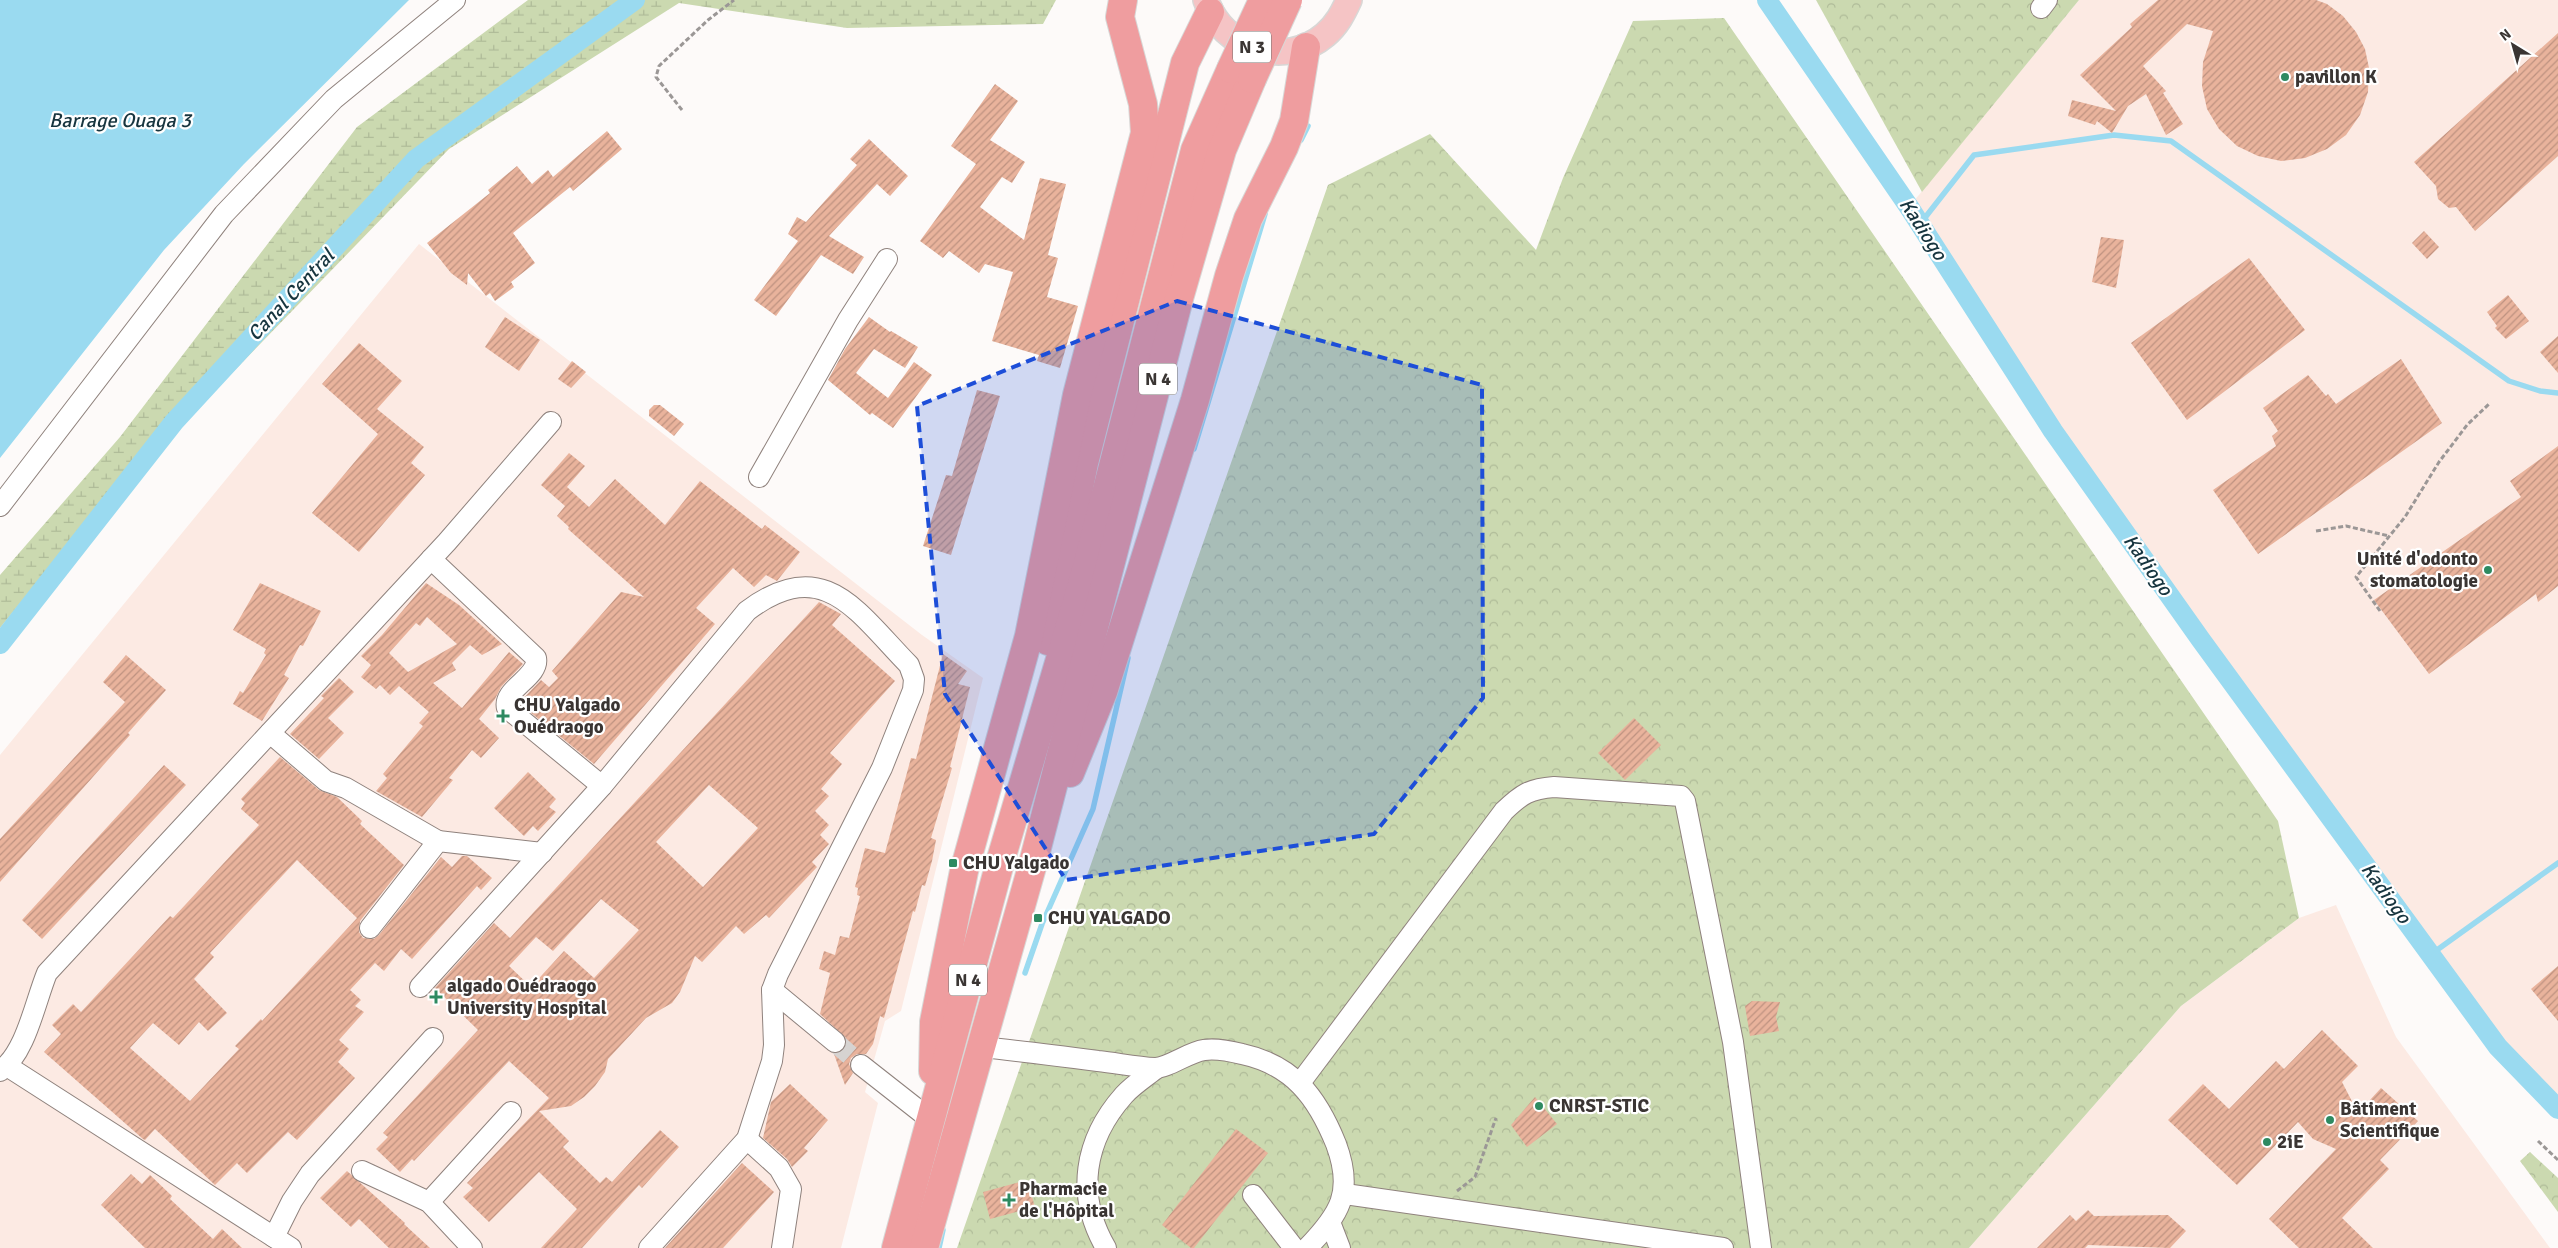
<svg xmlns="http://www.w3.org/2000/svg" width="2558" height="1248" font-family="Signika,sans-serif">
<defs>
<pattern id="forest-crowns" width="20" height="18" patternUnits="userSpaceOnUse" patternTransform="scale(1.25)"><rect width="20" height="18" fill="#cbd9b0"/><path d="M2 6a3 3 0 1 1 6 0M12 15a3 3 0 1 1 6 0" fill="none" stroke="#afbb98"/></pattern>
<pattern id="wetland-marsh" width="20" height="14" patternUnits="userSpaceOnUse" patternTransform="scale(1.25)"><rect width="20" height="14" fill="#cbd9b0"/><path d="M1 5h8M5 5V1M11 12h8M15 12V8" fill="none" stroke="#afbb98"/></pattern>
<pattern id="building-hatch" width="6" height="6" patternUnits="userSpaceOnUse" patternTransform="scale(1.25)"><rect width="6" height="6" fill="#e9b39c"/><path d="M-1 1l2-2M0 6l6-6M5 7l2-2" fill="none" stroke="#be9280"/></pattern>
</defs>
<rect width="100%" height="100%" fill="#fdfaf9"/>
<g fill="#fceae3">
<polygon points="2079,0 2558,0 2558,1109 2498,1047 2201,640 2053,431 1909,207"/>
<polygon points="419,244 922,635 983,678 901,1011 885,1021 865,1092 878,1103 841,1248 0,1248 0,755"/>
<polygon points="2336,905 2396,1037 2550,1248 1969,1248 2181,1006 2299,918"/>
</g>
<g fill="url(#forest-crowns)">
<polygon points="1816,0 2079,0 1922,192"/>
<polygon points="1724,18 2278,821 2299,918 2181,1006 1969,1248 957,1248 1328,185 1430,134 1536,250 1563,178 1633,21"/>
<polygon points="2530,1152 2558,1178 2558,1212 2520,1161"/>
</g>
<polygon fill="url(#wetland-marsh)" points="528,0 1056,0 1043,24 847,28 679,3 449,149 75,535 0,628 0,575 120,437 357,127"/>
<polygon fill="#9adaf0" points="0,0 409,0 244,164 164,250 0,458"/>
<g fill="none" stroke-linecap="round" stroke-linejoin="round">
<g stroke="#9adaf0" stroke-width="5.5">
<polyline points="1301,140 1308,126"/>
<polyline points="1920,224 1974,155 2114,135 2171,141 2509,381 2540,391 2558,393"/>
<polyline points="1194,449 1265,214"/>
<polyline points="2430,955 2558,863"/>
<polyline points="1025,973 1042,924 1093,809 1128,658"/>
<polyline points="939,1248 943,1230"/>
</g>
<g stroke="#9adaf0" stroke-width="20">
<polyline points="1767,0 1909,207 2053,431 2201,640 2498,1047 2558,1109"/>
<polyline points="0,644 174,422 416,159 635,0"/>
</g>
</g>
<g fill="url(#building-hatch)" fill-rule="evenodd">
<polygon points="2158,0 2316,0 2327,4 2343,16 2356,32 2365,49 2369,68 2368,92 2360,115 2346,135 2327,149 2305,158 2281,161 2258,156 2237,146 2219,129 2207,109 2202,86 2203,62 2213,31 2187,24 2143,66 2166,91 2163,93 2183,124 2166,135 2146,94 2128,106 2112,133 2097,121 2095,125 2068,116 2072,100 2116,111 2080,75 2132,27 2130,24"/>
<polygon points="2558,33 2558,156 2475,231 2456,207 2449,208 2438,199 2436,186 2414,162"/>
<polygon points="995,84 1018,101 990,140 1025,162 1012,183 1002,177 980,207 1024,240 1040,178 1066,184 1048,255 1058,258 1047,297 1078,306 1060,368 1037,361 1039,355 992,341 1013,272 985,264 979,273 949,251 943,258 920,241 976,164 951,146"/>
<polygon points="607,131 622,149 573,191 570,187 513,233 535,263 511,282 514,287 495,301 490,293 486,296 468,273 467,285 451,273 427,243 490,193 488,190 517,166 532,184 548,170 553,177"/>
<polygon points="869,139 908,176 890,196 877,184 829,236 864,257 853,274 821,255 776,316 754,300 798,241 788,234 797,217 806,222 857,165 850,159"/>
<polygon points="2424,231 2439,247 2427,259 2412,243"/>
<polygon points="2101,237 2124,240 2116,288 2092,282"/>
<polygon points="2249,258 2305,330 2187,420 2131,343"/>
<polygon points="2508,295 2529,321 2506,339 2495,328 2497,326 2487,312"/>
<polygon points="505,317 540,340 519,371 485,347"/>
<polygon points="869,317 890,332 891,331 918,347 905,368 874,349 856,373 888,398 914,362 932,375 893,428 872,413 870,415 828,380 845,349"/>
<polygon points="2558,336 2558,373 2540,352"/>
<polygon points="359,343 402,381 377,409 424,447 411,463 425,475 359,552 312,513 378,434 322,384"/>
<polygon points="2401,359 2442,423 2258,554 2213,490 2276,446 2272,436 2278,431 2263,408 2308,375 2326,396 2328,394 2336,404"/>
<polygon points="572,361 586,372 571,388 558,379"/>
<polygon points="977,390 1000,396 951,555 923,546 946,475 952,476"/>
<polygon points="654,405 660,405 684,424 674,436 649,416 649,410"/>
<polygon points="2558,446 2558,586 2538,602 2536,594 2429,674 2374,600 2521,497 2510,481"/>
<polygon points="569,453 585,466 567,487 589,507 615,479 665,525 700,481 762,529 765,525 800,552 777,581 766,575 754,587 733,568 696,608 715,624 594,764 519,703 541,680 549,687 558,678 552,671 621,592 644,597 568,529 569,527 557,516 565,506 541,485"/>
<polygon points="260,583 321,611 303,646 300,645 284,675 289,678 262,721 233,704 240,691 243,693 266,655 264,653 266,649 233,630"/>
<path d="M426 583 459 605 502 644 482 655 470 645 452 663 456 670 433 683 462 708 509 652 523 664 501 687 495 699 479 719 499 738 481 758 472 750 449 778 453 780 422 817 376 791 387 778 383 774 423 726 419 723 429 712 399 686 390 695 380 685 376 689 361 677 371 665 361 656 382 635ZM427 617 457 644 408 672 389 653 416 623 420 626Z"/>
<path d="M819 602 841 614 832 625 895 681 830 753 842 764 821 789 829 796 815 811 829 825 820 835 829 844 812 862 817 867 769 918 766 915 744 934 736 926 702 962 695 956 680 992 672 1003 646 1018 608 1059 605 1072 595 1086 584 1097 571 1106 539 1111 569 1141 563 1147 600 1183 606 1177 612 1182 660 1130 679 1147 642 1188 639 1185 582 1248H541L577 1209 539 1172 489 1222 463 1197 473 1188 467 1183 549 1098 509 1061 414 1161 412 1159 400 1172 376 1149 388 1137 383 1133 478 1030 435 988 494 923 510 938ZM709 785 758 828 703 887 656 842ZM601 899 639 930 594 978 564 951 531 987 509 966 536 937 553 951Z"/>
<polygon points="943,654 967,671 958,684 970,687 950,767 952,768 931,838 936,840 932,861 925,886 922,885 915,912 913,911 884,1018 880,1016 873,1044 866,1054 857,1054 851,1058 849,1064 853,1073 845,1085 834,1054 844,1049 846,1038 820,1014 830,973 819,969 824,951 835,955 840,936 849,938 860,896 857,895 858,888 855,887 865,848 885,853 911,758 916,759"/>
<polygon points="126,655 166,690 128,733 130,735 0,882 0,839 125,702 103,682"/>
<polygon points="339,678 354,692 328,718 344,733 319,759 290,734 324,698 321,696"/>
<polygon points="1634,718 1661,745 1625,780 1598,753"/>
<path d="M280 757 319 790 337 797 362 821 360 824 404 865 360 921 359 932 363 938 374 939 379 935 441 857 452 867 462 856H467L492 878 481 890 477 886 412 959 401 949 384 971 375 963 350 990 361 1000 355 1006 364 1012 339 1040 349 1049 338 1062 355 1078 297 1140 288 1132 247 1173 237 1163 215 1185 155 1129 145 1140 143 1139 44 1052 61 1034 52 1025 73 1004 81 1012 170 916 173 918 259 825 241 809 245 803 241 799ZM297 860 357 918 262 1021 261 1019 235 1046 239 1049 190 1101 130 1048 153 1023 179 1045 199 1022 208 1031 227 1013 194 979 214 957 210 953Z"/>
<polygon points="164,765 186,785 42,939 22,920"/>
<polygon points="528,772 556,799 549,807 556,812 538,831 533,826 524,836 494,808"/>
<polygon points="2558,966 2558,1021 2531,989"/>
<polygon points="1752,1001 1780,1002 1776,1017 1779,1031 1750,1036 1745,1006"/>
<polygon points="2322,1030 2358,1066 2342,1082 2358,1113 2381,1088 2418,1121 2380,1160 2389,1169 2342,1218 2373,1248 2299,1248 2269,1219 2336,1149 2313,1139 2298,1122 2237,1185 2168,1120 2203,1084 2229,1109 2276,1061 2284,1069"/>
<polygon points="790,1084 828,1120 804,1148 808,1151 792,1167 787,1159 763,1138 771,1102"/>
<polygon points="1535,1097 1557,1124 1527,1147 1511,1125"/>
<polygon points="1236,1129 1268,1153 1194,1248 1191,1248 1162,1225"/>
<polygon points="742,1163 774,1192 723,1248 665,1248"/>
<polygon points="347,1171 405,1223 404,1224 430,1248 389,1248 359,1219 351,1227 320,1198"/>
<polygon points="131,1174 142,1184 150,1175 172,1196 170,1199 213,1239 222,1229 242,1248 145,1248 101,1205"/>
<polygon points="1027,1180 1035,1207 990,1219 983,1192"/>
<polygon points="2088,1210 2094,1216 2168,1215 2186,1231 2170,1248 2088,1245 2085,1248 2037,1248 2070,1215 2076,1221"/>
</g>
<g fill="none" stroke-linecap="round" stroke-linejoin="round">
<polyline stroke="#d6d3d1" stroke-width="20" stroke-dasharray="20 10" stroke-linecap="butt" points="835,1042 861,1065"/>
<g stroke="#8f827d" stroke-width="22">
<g id="minor">
<polyline points="2041,8 2047,0"/>
<polyline points="759,477 848,320 887,259"/>
<polyline points="0,506 224,214 334,99 455,0"/>
<path d="M431 559 536 658C540 677 502 689 507 708L602 786"/>
<polyline points="270,733 326,781 346,788 438,841"/>
<polyline points="370,928 438,841 542,853"/>
<path d="M420 987 602 786 747 611C824 553 857 612 909 665L914 679 913 690 882 768 778 974 772 990 774 1045 772 1061 747 1139 649 1248"/>
<polyline points="772,990 835,1042"/>
<path d="M981 1047C1020 1051 1059 1056 1098 1061 1117 1063 1136 1067 1155 1068 1168 1068 1189 1052 1204 1050 1217 1048 1230 1051 1242 1054 1293 1065 1317 1097 1336 1144 1354 1192 1340 1214 1307 1248"/>
<polyline points="861,1065 931,1120"/>
<polyline points="7,1066 291,1248"/>
<path d="M0 1071C26 1053 35 1002 47 973L447 542 551 422"/>
<path d="M1300 1083 1504 811C1522 794 1529 789 1554 787L1681 796 1685 801 1733 1042 1761 1248"/>
<polyline points="747,1139 779,1168 791,1189 782,1248"/>
<polyline points="362,1171 429,1202 472,1248"/>
<polyline points="1345,1194 1723,1248"/>
<polyline points="1253,1195 1294,1248"/>
<polyline points="429,1202 511,1112"/>
<polyline points="1330,1222 1340,1248"/>
<polyline points="274,1237 292,1201 310,1174 433,1038"/>
<path d="M1106 1248C1075 1195 1084 1140 1124 1095 1133 1085 1147 1076 1157 1068"/>
</g>
</g>
<g stroke="#d8d7d6" stroke-width="28">
<path id="major" d="M1206 0C1222 49 1285 69 1325 35 1337 25 1343 13 1349 0"/>
</g>
<g stroke="#d8d7d6" stroke-width="30">
<g id="highway">
<polyline points="1048,641 1084,463 1185,63 1210,12"/>
<polyline points="1070,773 1103,692 1195,400 1229,276 1248,219 1284,147 1294,121 1306,47"/>
<polyline points="933,1071 934,1022 964,871 1029,636 1077,395 1145,133 1143,104 1120,17 1123,0"/>
<polyline points="896,1248 1001,859 1084,578 1195,150 1231,69"/>
<polyline points="924,1248 1032,867 1180,295 1222,150 1252,79"/>
</g>
</g>
<g stroke="#9b9796" stroke-width="3" stroke-dasharray="5 2.5" stroke-linecap="butt">
<polyline points="682,110 656,77 659,66 708,20 734,0"/>
<polyline points="2316,531 2346,526 2389,536"/>
<polyline points="2380,611 2356,577 2405,517 2439,462 2467,425 2489,404"/>
<polyline points="2538,1141 2558,1160"/>
<polyline points="1457,1191 1475,1177 1496,1118"/>
</g>
<use href="#minor" stroke="#fff" stroke-width="20"/>
<use href="#major" stroke="#f5c4c5" stroke-width="25"/>
<use href="#highway" stroke="#ef9d9f" stroke-width="28"/>
<g stroke="#d8d7d6" stroke-width="30" stroke-linecap="butt">
<g id="highway-bridge">
<polyline points="1231,69 1263,0"/>
<polyline points="1252,79 1288,0"/>
</g>
</g>
<use href="#highway-bridge" stroke="#ef9d9f" stroke-width="28"/>
</g>
<path fill="#1d4ed8" fill-opacity="0.2" stroke="#1d4ed8" stroke-width="4" stroke-dasharray="10 6" stroke-linejoin="round" d="M1177 301 1482 385 1483 698 1374 834 1066 880 945 694 917 406Z"/>
<g fill="#2e8a61" stroke="#fff" stroke-width="2">
<circle cx="2285" cy="77" r="5"/>
<circle cx="2488" cy="570" r="5"/>
<path d="M500.5 708.5h5v5h5v5h-5v5h-5v-5h-5v-5h5z"/>
<rect x="948" y="858" width="10" height="10" rx="2.5"/>
<rect x="1033" y="913" width="10" height="10" rx="2.5"/>
<path d="M433.5 989.5h5v5h5v5h-5v5h-5v-5h-5v-5h5z"/>
<circle cx="1539" cy="1106" r="5"/>
<circle cx="2330" cy="1120" r="5"/>
<circle cx="2267" cy="1142" r="5"/>
<path d="M1006.5 1192.5h5v5h5v5h-5v5h-5v-5h-5v-5h5z"/>
</g>
<g text-anchor="middle" dominant-baseline="central" stroke-width="4.5" stroke-linejoin="round" paint-order="stroke">
<g fill="#fff" stroke="#757270" stroke-width="1">
<rect x="1233" y="31.5" width="38" height="31" rx="4"/>
<rect x="1139" y="363.5" width="38" height="31" rx="4"/>
<rect x="949" y="964.5" width="38" height="31" rx="4"/>
</g>
<g font-size="18" font-weight="bold" fill="#3a3533">
<text x="1252" y="47">N 3</text>
<text x="1158" y="379">N 4</text>
<text x="968" y="980">N 4</text>
</g>
<g font-size="19" font-weight="bold" fill="#3a3533" stroke="#fff" text-anchor="start">
<text x="2295" y="77">pavillon K</text>
<text x="2478" y="559" text-anchor="end">Unité d'odonto<tspan x="2478" dy="22">stomatologie</tspan></text>
<text x="514" y="705">CHU Yalgado<tspan x="514" dy="22">Ouédraogo</tspan></text>
<text x="963" y="863">CHU Yalgado</text>
<text x="1048" y="918">CHU YALGADO</text>
<text x="447" y="986">algado Ouédraogo<tspan x="447" dy="22">University Hospital</tspan></text>
<text x="1549" y="1106">CNRST-STIC</text>
<text x="2340" y="1109">Bâtiment<tspan x="2340" dy="22">Scientifique</tspan></text>
<text x="2277" y="1142">2iE</text>
<text x="1019" y="1189">Pharmacie<tspan x="1019" dy="22">de l'Hôpital</tspan></text>
</g>
<g font-size="20" font-style="italic" fill="#17353f" stroke="#fff">
<text x="120" y="120">Barrage Ouaga 3</text>
<text transform="translate(1923 229) rotate(57)">Kadiogo</text>
<text transform="translate(291 295) rotate(-47)">Canal Central</text>
<text transform="translate(2148 565) rotate(55)">Kadiogo</text>
<text transform="translate(2386 893) rotate(54)">Kadiogo</text>
</g>
</g>
<g transform="translate(2513 45) rotate(323)" stroke="#ffffff" stroke-width="4" paint-order="stroke">
<path d="M0-4L9 19L0 12L-9 19Z" fill="#3a3533"/>
<text y="-8" font-size="14" font-weight="bold" text-anchor="middle" fill="#3a3533">N</text>
</g>
</svg>
